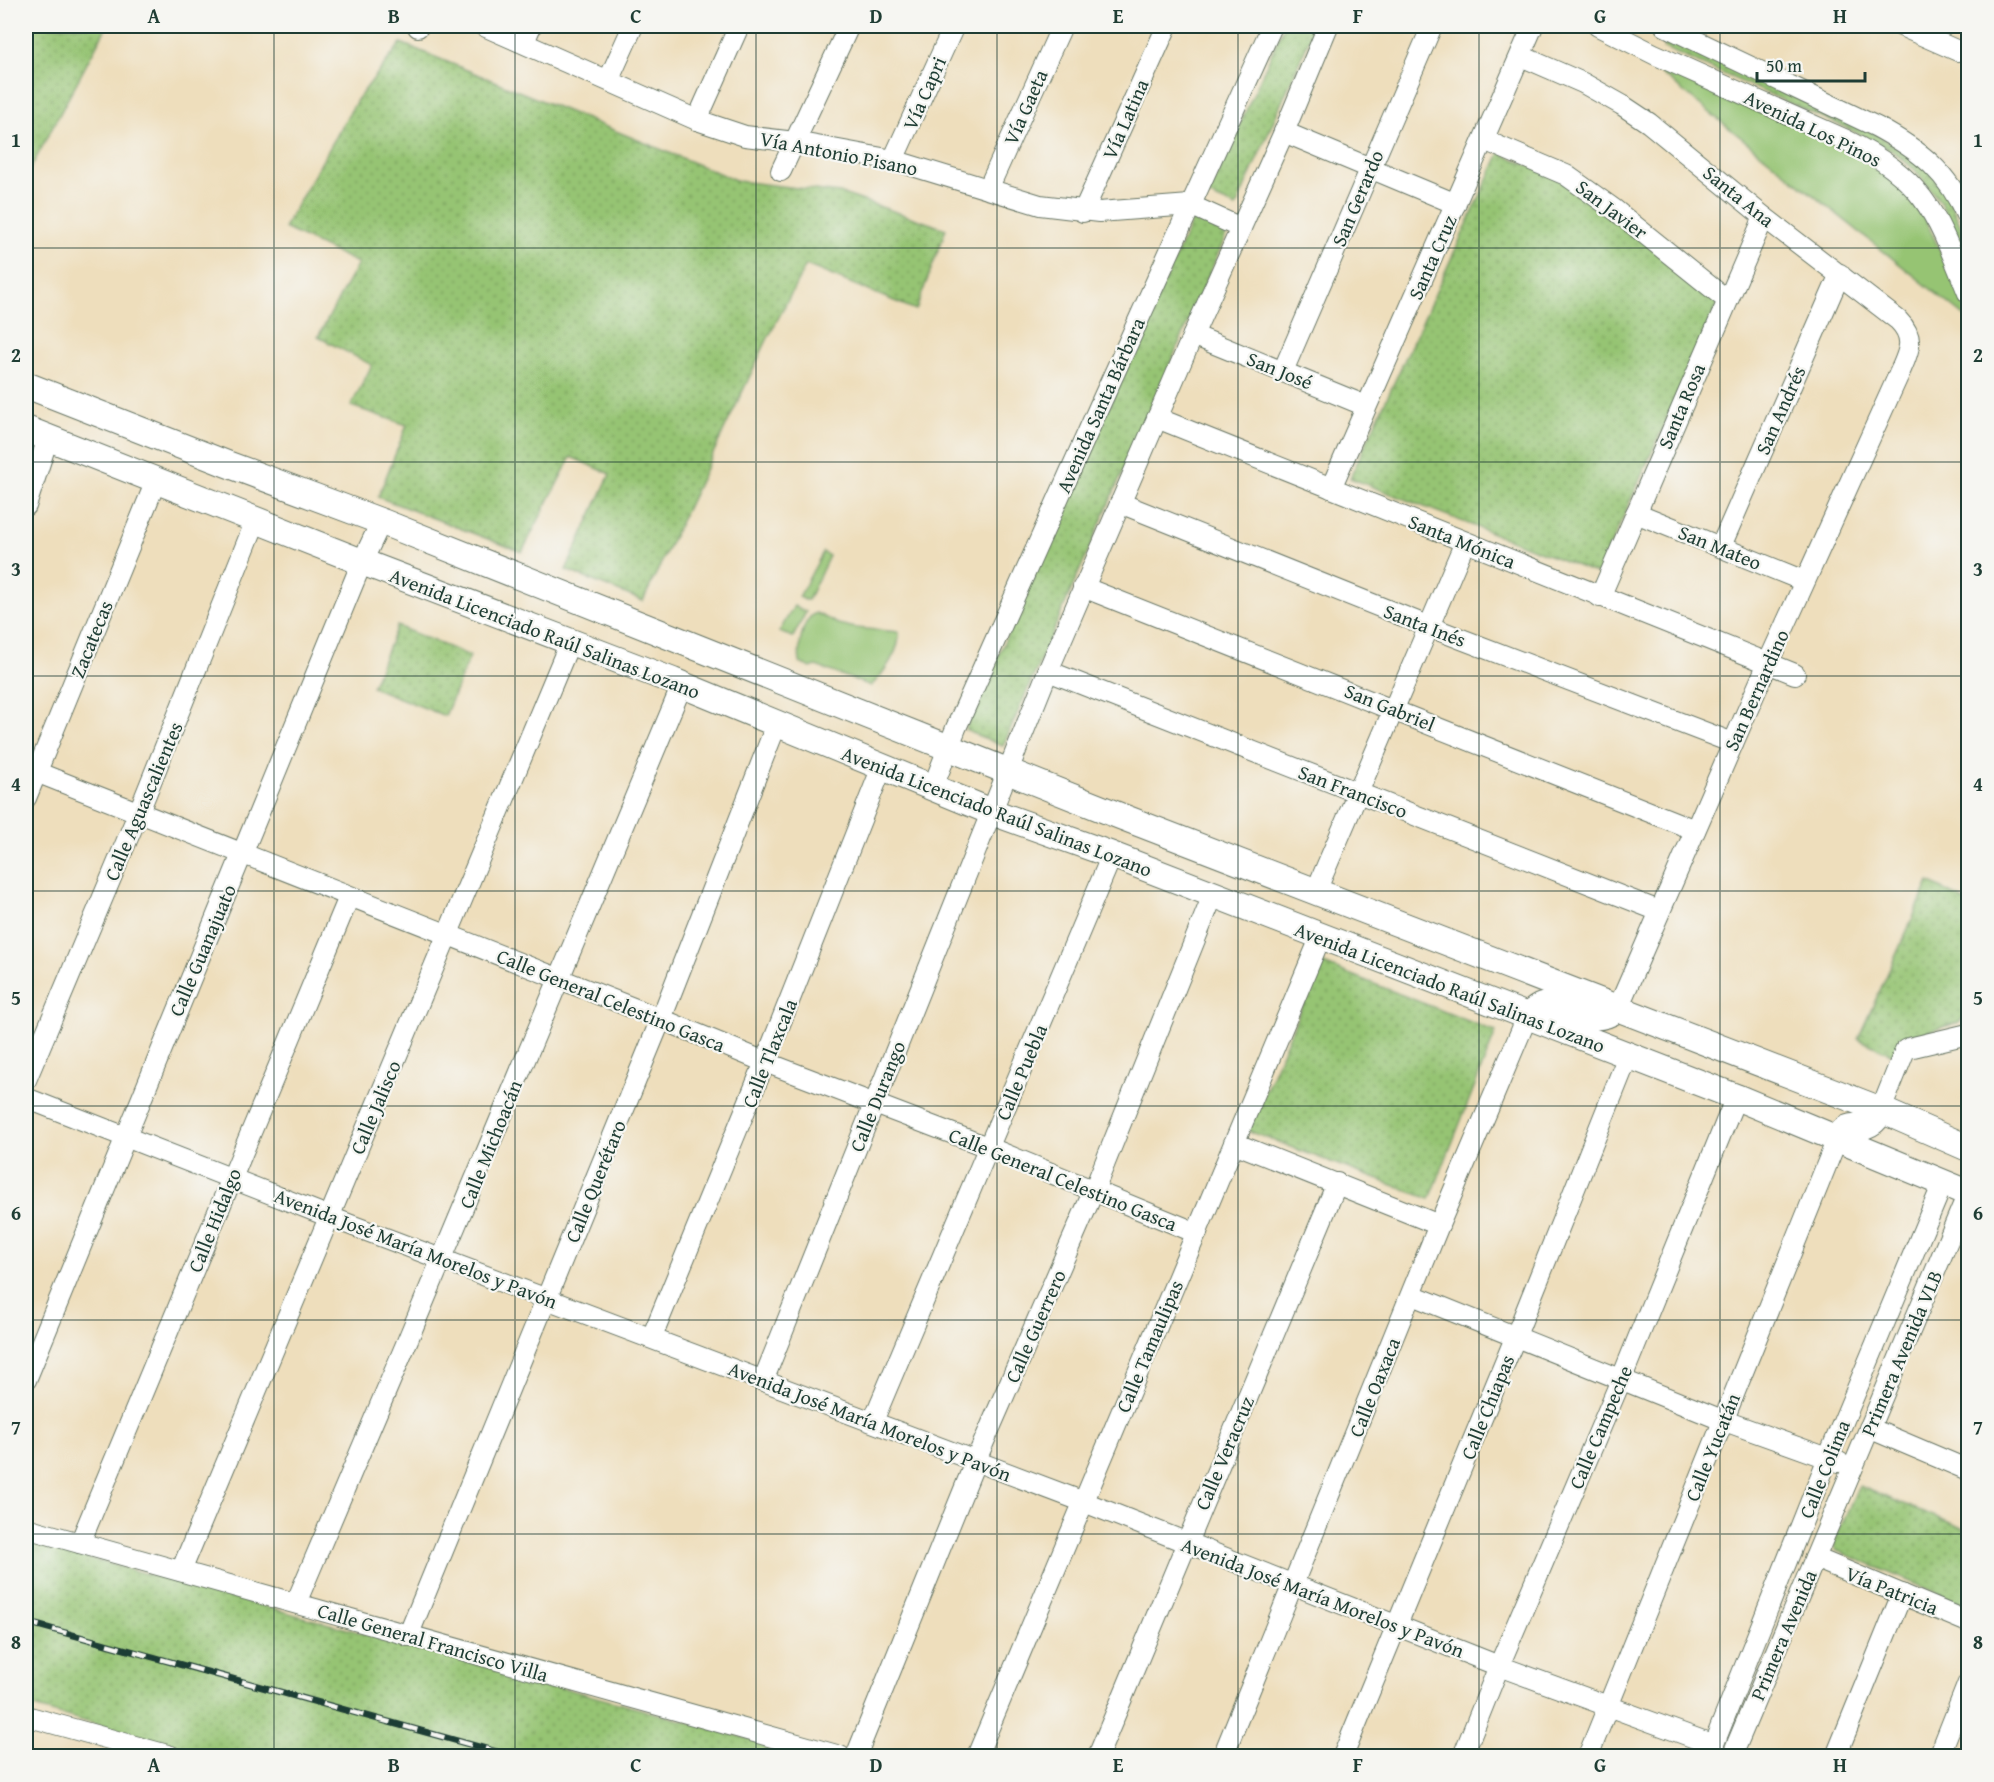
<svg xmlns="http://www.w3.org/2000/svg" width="1994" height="1782" font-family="'Gentium Book Plus',serif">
<defs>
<pattern id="grass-dots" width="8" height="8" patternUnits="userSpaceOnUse" patternTransform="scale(1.5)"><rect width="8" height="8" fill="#96c473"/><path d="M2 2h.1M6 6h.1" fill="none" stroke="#7aa05f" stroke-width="1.8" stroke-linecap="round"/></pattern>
</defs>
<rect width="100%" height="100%" fill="#f6f6f2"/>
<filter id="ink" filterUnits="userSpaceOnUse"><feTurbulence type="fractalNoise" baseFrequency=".0167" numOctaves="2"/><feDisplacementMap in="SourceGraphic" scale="12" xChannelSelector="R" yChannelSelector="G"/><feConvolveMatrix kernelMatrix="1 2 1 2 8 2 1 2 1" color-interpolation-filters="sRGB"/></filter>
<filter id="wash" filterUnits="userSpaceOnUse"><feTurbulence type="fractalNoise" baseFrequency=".008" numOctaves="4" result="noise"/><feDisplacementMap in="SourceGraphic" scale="24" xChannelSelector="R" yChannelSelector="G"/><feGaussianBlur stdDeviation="1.35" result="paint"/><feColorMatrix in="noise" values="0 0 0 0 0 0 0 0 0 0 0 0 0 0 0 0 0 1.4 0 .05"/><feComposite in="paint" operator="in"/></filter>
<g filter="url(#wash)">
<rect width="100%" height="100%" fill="#eedebc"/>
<g fill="url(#grass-dots)" stroke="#5a8054" stroke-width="1.5">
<polygon points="26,26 107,26 26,177"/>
<polygon points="1284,26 1315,26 1236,207 1208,195"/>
<polygon points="1669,39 1856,121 1927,167 1948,197 1968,243 1968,266 1941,203 1916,171 1894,152 1849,129 1664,48"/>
<polygon points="401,43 738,181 840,193 946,229 916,310 806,265 767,340 643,601 566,570 610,474 571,457 522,552 378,497 407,425 351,406 372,365 318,337 358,263 284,228 357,100"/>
<polygon points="1500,153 1578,187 1718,303 1598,574 1350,478"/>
<polygon points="1194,216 1228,231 1003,746 965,730"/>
<polygon points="397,626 470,656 445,716 372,687"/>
<polygon points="1929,882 1968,903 1968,1010 1960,1022 1901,1039 1893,1055 1858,1039"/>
<polygon points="1321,963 1496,1032 1430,1199 1248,1131"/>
<polygon points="1859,1486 1968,1530 1968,1606 1835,1550 1834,1541"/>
<polygon points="26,1541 812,1756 210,1756 26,1705"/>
</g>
<g fill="#96c473" stroke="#5a8054" stroke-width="1.5">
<polygon points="1649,64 1843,147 1885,171 1914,201 1926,221 1967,307 1967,318"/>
<polygon points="823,552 829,556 808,600 805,600 799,597"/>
<polygon points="794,606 806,612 793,637 779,632"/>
<path d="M816 613 838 624 856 628 899 632C901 650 883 674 871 686L816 666 811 668 800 663C798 650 801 619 816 613Z"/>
</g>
</g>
<g filter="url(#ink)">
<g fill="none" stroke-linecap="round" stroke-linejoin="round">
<g stroke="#677564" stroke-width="22">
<g id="minor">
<polyline points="484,26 697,120 745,136 795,142 893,160 1040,205 1099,212 1190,205 1241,228"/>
<path d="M1598 26 1654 54 1846 140C1926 180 1936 214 1968 293"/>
<path d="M1665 26 1877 127C1921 151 1948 172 1968 219"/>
<polyline points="1901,26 1958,51"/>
<polyline points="418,27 419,26"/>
<polyline points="524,42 531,26"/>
<path d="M1521 56 1583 83 1622 105 1649 123 1764 217 1898 320C1917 339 1908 353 1899 374L1768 663 1618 1008"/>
<polyline points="609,79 633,26"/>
<polyline points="697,120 739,26"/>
<polyline points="1284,132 1456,204"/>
<polyline points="1484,140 1566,175 1615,210 1727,300"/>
<polyline points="893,160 954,26"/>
<polyline points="781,171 849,26"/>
<polyline points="988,189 1062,26"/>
<polyline points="1083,212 1167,26"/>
<polyline points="1193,335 1366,406"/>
<polyline points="1283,371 1432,26"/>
<polyline points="1157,418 1795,674"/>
<polyline points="1331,488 1533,26"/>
<polyline points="1120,503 1430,627 1733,743"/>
<polyline points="26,506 48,438"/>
<polyline points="1636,513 1804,581"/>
<polyline points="1721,546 1840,274"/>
<polyline points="1083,587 1695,830"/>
<polyline points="1600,597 1764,217"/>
<polyline points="1048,671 1659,911"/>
<polyline points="26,768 661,1019 765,1062 990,1148 1197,1233"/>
<polyline points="933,787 956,728 1099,407 1272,26"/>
<polyline points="26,798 156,481"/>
<polyline points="1316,891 1465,542"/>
<polyline points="26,1080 138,814 256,520"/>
<polyline points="26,1098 335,1219 1084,1502 1499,1666 1714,1745"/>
<polyline points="1881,1110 1905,1050 1909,1048 1968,1034"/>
<polyline points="1234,1143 1439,1225"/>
<polyline points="1412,1295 1722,1420 1839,1462"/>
<polyline points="652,1337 765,1062 882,767"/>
<polyline points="26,1380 362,562 381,522"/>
<polyline points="763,1381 1048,671 1193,335 1284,132 1328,26"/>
<polyline points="873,1421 1112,855"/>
<polyline points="1869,1428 1968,1470"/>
<polyline points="26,1528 840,1756"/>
<polyline points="80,1543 349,897"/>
<polyline points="1815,1558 1968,1622"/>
<polyline points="181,1571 570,642"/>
<path d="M296 1603C427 1298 553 991 682 685"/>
<polyline points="408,1636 661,1019 777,723"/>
<polyline points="26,1716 171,1756"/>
<polyline points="856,1756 976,1460 1094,1190 1213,895"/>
<polyline points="977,1756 1321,936"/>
<polyline points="1098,1756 1337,1183"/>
<polyline points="1223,1756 1439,1225 1527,1017"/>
<polyline points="1343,1756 1515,1338 1628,1056"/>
<polyline points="1463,1756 1499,1666 1621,1380 1736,1097"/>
<polyline points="1588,1756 1837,1139"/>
<polyline points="1709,1756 1828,1458 1943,1183"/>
<polyline points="1732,1756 1968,1193"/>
<polyline points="1836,1756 1902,1594"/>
<polyline points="1939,1756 1968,1683"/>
</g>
</g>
<g stroke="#677564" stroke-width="28">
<g id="major">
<polyline points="26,385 227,464 385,523 1120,816 1881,1110 1968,1148"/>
<polyline points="26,429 362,562 673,681 992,812 1112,855 1736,1097 1968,1193"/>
<path d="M1527 1017C1532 1013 1536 1008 1542 1006 1568 997 1586 1031 1617 1009"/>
<path d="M1837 1139C1850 1118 1858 1133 1872 1122 1876 1120 1879 1114 1881 1110"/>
</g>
</g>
<use href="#minor" stroke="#fff" stroke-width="20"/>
<use href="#major" stroke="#fff" stroke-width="26"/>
<g stroke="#1f3d34" stroke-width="7">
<polyline id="rail" points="26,1622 512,1756"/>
</g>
<use href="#rail" stroke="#f6f6f2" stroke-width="4.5" stroke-dasharray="14" stroke-linecap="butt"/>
</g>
</g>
<path fill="none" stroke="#1f3d34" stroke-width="1.5" stroke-opacity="0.55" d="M274 26V1756M515 26V1756M756 26V1756M997 26V1756M1238 26V1756M1479 26V1756M1720 26V1756M26 248H1968M26 462H1968M26 676H1968M26 891H1968M26 1106H1968M26 1320H1968M26 1534H1968"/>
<g text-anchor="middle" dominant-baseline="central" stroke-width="4.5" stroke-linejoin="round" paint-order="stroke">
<g font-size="20" fill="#1f3d34" stroke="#f6f6f2">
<text transform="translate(924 93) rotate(-66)">Vía Capri</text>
<text transform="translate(1025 107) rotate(-66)">Vía Gaeta</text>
<text transform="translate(1125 119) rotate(-66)">Vía Latina</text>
<text transform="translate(1813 128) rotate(26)">Avenida Los Pinos</text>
<text transform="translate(839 153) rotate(11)">Vía Antonio Pisano</text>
<text transform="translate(1739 196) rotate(39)">Santa Ana</text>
<text transform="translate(1357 198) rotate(-67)">San Gerardo</text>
<text transform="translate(1612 209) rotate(37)">San Javier</text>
<text transform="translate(1432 257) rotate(-66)">Santa Cruz</text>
<text transform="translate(1280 370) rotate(22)">San José</text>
<text transform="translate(1100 405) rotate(-66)">Avenida Santa Bárbara</text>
<text transform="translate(1681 406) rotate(-67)">Santa Rosa</text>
<text transform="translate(1780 410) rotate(-66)">San Andrés</text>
<text transform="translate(1462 541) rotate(22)">Santa Mónica</text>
<text transform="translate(1720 547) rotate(22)">San Mateo</text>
<text transform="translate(1425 625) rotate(21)">Santa Inés</text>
<text transform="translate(545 633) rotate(21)">Avenida Licenciado Raúl Salinas Lozano</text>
<text transform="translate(91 639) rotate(-68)">Zacatecas</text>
<text transform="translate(1756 690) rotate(-66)">San Bernardino</text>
<text transform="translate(1390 707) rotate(22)">San Gabriel</text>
<text transform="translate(1353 791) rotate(21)">San Francisco</text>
<text transform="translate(143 801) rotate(-67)">Calle Aguascalientes</text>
<text transform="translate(997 811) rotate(21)">Avenida Licenciado Raúl Salinas Lozano</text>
<text transform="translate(202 950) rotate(-67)">Calle Guanajuato</text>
<text transform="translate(1450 987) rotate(21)">Avenida Licenciado Raúl Salinas Lozano</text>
<text transform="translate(611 1000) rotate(22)">Calle General Celestino Gasca</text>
<text transform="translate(769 1053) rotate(-68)">Calle Tlaxcala</text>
<text transform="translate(1021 1072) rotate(-67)">Calle Puebla</text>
<text transform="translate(877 1096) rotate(-68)">Calle Durango</text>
<text transform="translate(375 1107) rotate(-67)">Calle Jalisco</text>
<text transform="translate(490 1144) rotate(-68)">Calle Michoacán</text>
<text transform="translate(1063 1179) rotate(22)">Calle General Celestino Gasca</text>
<text transform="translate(595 1181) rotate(-68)">Calle Querétaro</text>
<text transform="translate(214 1220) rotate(-68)">Calle Hidalgo</text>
<text transform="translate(416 1248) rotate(21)">Avenida José María Morelos y Pavón</text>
<text transform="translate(1035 1326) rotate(-66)">Calle Guerrero</text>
<text transform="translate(1149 1346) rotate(-67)">Calle Tamaulipas</text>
<text transform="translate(1901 1353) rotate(-67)">Primera Avenida VLB</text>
<text transform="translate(1374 1387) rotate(-68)">Calle Oaxaca</text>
<text transform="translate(1487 1407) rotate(-68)">Calle Chiapas</text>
<text transform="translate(870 1421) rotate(21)">Avenida José María Morelos y Pavón</text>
<text transform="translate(1600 1427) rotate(-67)">Calle Campeche</text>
<text transform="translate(1712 1447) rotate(-68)">Calle Yucatán</text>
<text transform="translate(1224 1453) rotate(-67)">Calle Veracruz</text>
<text transform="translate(1824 1469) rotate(-68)">Calle Colima</text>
<text transform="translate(1892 1590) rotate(22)">Vía Patricia</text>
<text transform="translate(1323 1597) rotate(21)">Avenida José María Morelos y Pavón</text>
<text transform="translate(1783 1635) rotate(-67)">Primera Avenida</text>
<text transform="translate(433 1642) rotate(16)">Calle General Francisco Villa</text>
</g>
</g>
<rect width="1994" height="1782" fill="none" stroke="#f6f6f2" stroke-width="66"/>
<path d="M1757 72v9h108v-9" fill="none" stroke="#1f3d34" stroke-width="3"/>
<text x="1766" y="72" font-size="18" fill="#1f3d34" stroke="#f6f6f2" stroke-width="4.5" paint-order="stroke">50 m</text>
<rect x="33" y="33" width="1928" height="1716" fill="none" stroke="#1f3d34" stroke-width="2"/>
<g font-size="20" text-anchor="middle" font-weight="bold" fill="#1f3d34">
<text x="154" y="23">A</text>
<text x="394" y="23">B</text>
<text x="636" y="23">C</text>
<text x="876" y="23">D</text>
<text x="1118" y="23">E</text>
<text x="1358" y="23">F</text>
<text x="1600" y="23">G</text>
<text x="1840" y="23">H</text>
<text x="16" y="147">1</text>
<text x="1978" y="147">1</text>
<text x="16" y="362">2</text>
<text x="1978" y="362">2</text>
<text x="16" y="576">3</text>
<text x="1978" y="576">3</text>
<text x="16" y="791">4</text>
<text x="1978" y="791">4</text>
<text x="16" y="1005">5</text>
<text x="1978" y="1005">5</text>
<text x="16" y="1220">6</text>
<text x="1978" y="1220">6</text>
<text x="16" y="1434">7</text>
<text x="1978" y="1434">7</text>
<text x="16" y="1649">8</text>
<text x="1978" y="1649">8</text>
<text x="154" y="1772">A</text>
<text x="394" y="1772">B</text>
<text x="636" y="1772">C</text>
<text x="876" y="1772">D</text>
<text x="1118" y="1772">E</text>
<text x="1358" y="1772">F</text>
<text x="1600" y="1772">G</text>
<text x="1840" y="1772">H</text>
</g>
</svg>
